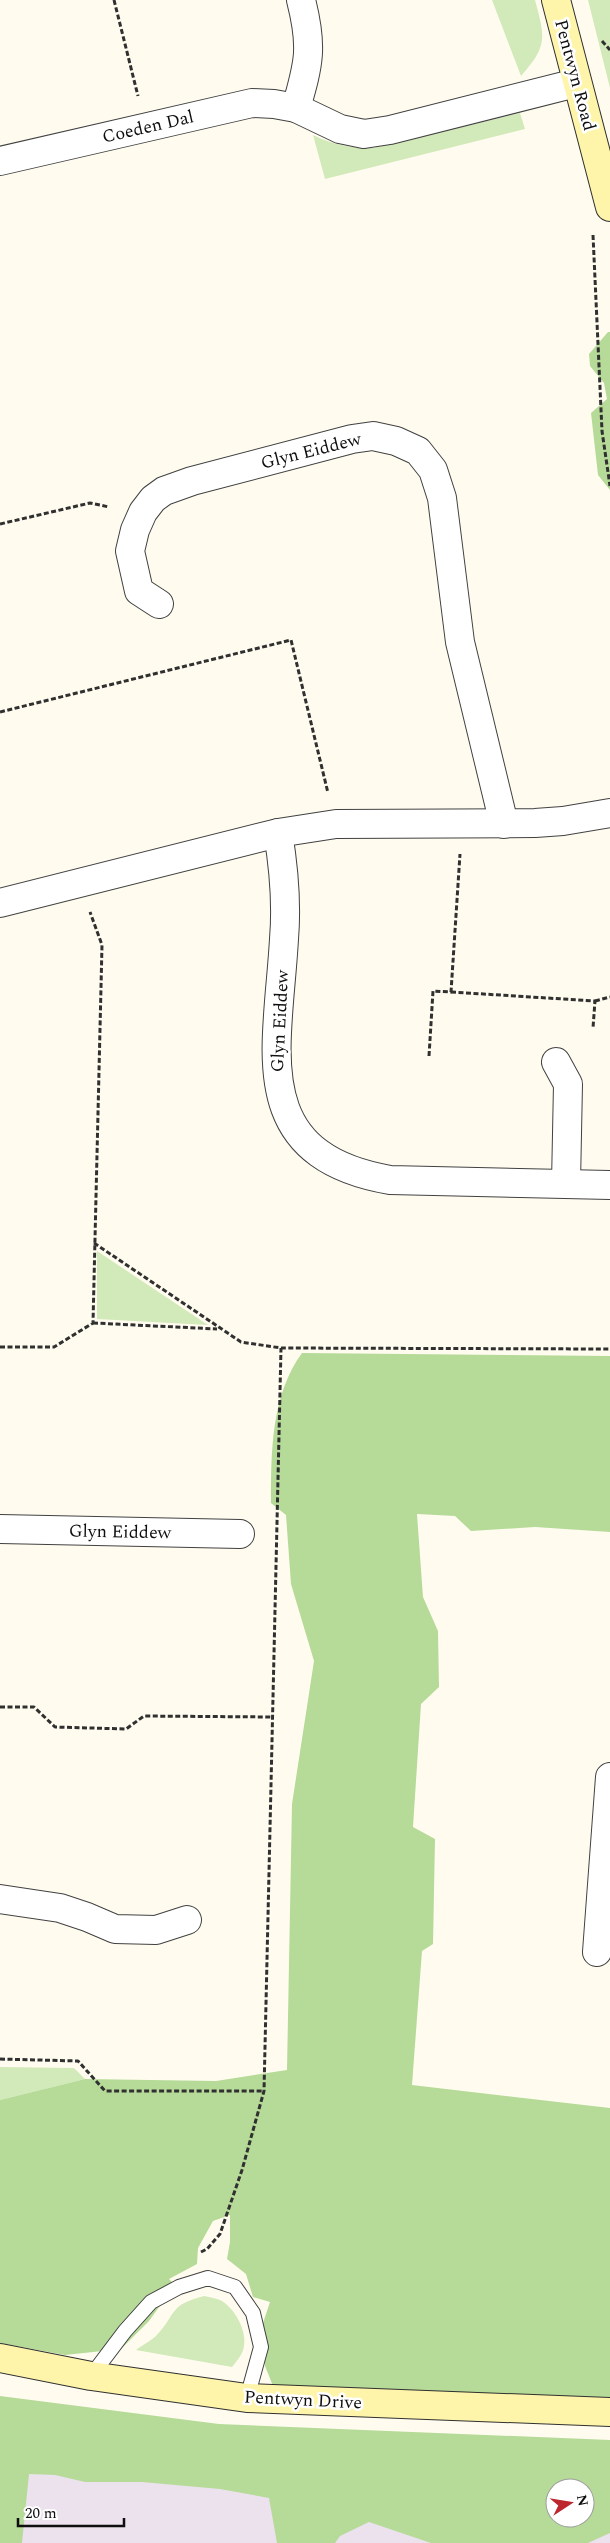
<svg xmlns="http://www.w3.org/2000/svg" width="610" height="2543" font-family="Spectral,serif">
<rect width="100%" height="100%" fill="#fffcef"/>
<polygon fill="#ebe2ed" points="17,2459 555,2518 610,2518 610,2543 6,2543"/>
<g fill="#d2e9b9">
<path d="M492 0H535C545 37 548 46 521 76Z"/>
<polygon points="588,0 610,0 610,88"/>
<path d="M520 113 525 129 325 179 313 135C334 145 350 148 373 148Z"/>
<polygon points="97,1251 208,1325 97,1319"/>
<polygon points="0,2067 74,2068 85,2079 0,2100"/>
<path d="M204 2296C209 2297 215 2298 220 2300 234 2307 247 2330 244 2346 243 2354 237 2361 232 2367L136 2350C142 2345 151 2341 156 2336 177 2314 168 2305 204 2296Z"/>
</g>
<g fill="#b6da98" fill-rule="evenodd">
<polygon points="608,332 610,332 610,490 598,475 591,413 607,399 604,383 590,366 589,354"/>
<path d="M302 1353 610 1356V1532L535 1527 471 1531 455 1516 417 1514 423 1597 438 1631 439 1687 421 1704 413 1827 435 1839 433 1944 422 1951 412 2085 610 2108V2424L273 2386 265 2366 261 2329 270 2302 253 2297 246 2274 227 2259 230 2242V2215L213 2221 198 2248 197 2264 169 2279 175 2285 149 2321 121 2349 65 2355 0 2343V2100L85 2079 216 2081 287 2070 292 1804 314 1661 291 1584 286 1515 271 1503C271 1453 271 1395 302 1353Z"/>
<path d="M0 2396 219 2424 610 2440V2533L588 2543H431L369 2522 340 2536 335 2543H277L269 2498 220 2489 142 2482H85L55 2475 29 2474 22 2543H0ZM555 2488H585V2518H555Z"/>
</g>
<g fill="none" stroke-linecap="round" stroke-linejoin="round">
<g stroke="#414141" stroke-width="16">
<polyline id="lane" points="91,2376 125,2331 151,2302 179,2287 208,2278 235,2287 253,2313 261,2347 247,2398"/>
</g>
<g stroke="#414141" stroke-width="30">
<g id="street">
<path d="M296 108C309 63 313 47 301 0"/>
<polyline points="0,161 252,103 274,104 296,108 340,129 364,134 390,130 576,83"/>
<polyline points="159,604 139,591 130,551 135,530 143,512 153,499 164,491 192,481 352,439 373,436 396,441 418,451 433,470 442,498 460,642 504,824"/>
<path d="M278 833C284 869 287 903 284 939 278 1048 245 1155 390 1180L610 1185"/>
<polyline points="0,903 278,833 336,824 535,823 563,821 610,813"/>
<polyline points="556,1062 568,1084 566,1183"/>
<polyline points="0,1529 240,1534"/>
<polyline points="0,1899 60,1908 87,1917 115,1929 156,1930 187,1920"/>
<polyline points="597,1952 610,1777"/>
</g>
</g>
<g stroke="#303030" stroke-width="30">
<g id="secondary">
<polyline points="556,0 610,207"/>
<polyline points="0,2358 91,2376 247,2398 610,2412"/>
</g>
</g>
<g stroke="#303030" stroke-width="3" stroke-dasharray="5 2.5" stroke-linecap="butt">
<polyline points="114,0 138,96"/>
<polyline points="602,41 610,50"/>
<polyline points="593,235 602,431 610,486"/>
<polyline points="0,524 90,503 109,507"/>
<polyline points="0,712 291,640 328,793"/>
<polyline points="451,992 595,1001 593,1028"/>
<polyline points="595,1001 610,997"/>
<polyline points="429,1056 433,991 451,992 460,854"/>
<polyline points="94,1243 241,1342 281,1348 610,1349"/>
<polyline points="93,1323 217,1329"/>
<polyline points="0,1347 54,1347 93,1323 102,945 90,912"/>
<polyline points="0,1707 34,1707 55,1727 126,1729 144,1716 272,1717"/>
<polyline points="0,2059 78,2061 105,2091 264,2091"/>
<polyline points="201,2252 207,2249 220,2234 242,2170 264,2091 281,1348"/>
</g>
<use href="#lane" stroke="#fff" stroke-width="14"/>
<use href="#street" stroke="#fff" stroke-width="28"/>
<use href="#secondary" stroke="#fef5ab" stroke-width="28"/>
</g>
<g text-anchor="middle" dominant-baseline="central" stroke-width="5" stroke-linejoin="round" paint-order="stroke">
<g font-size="18" fill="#0e0e0e" stroke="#fff">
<text transform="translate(575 75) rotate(75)">Pentwyn Road</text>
<text transform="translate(148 127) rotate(-13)">Coeden Dal</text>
<text transform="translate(311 451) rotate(-14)">Glyn Eiddew</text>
<text transform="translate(280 1021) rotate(-87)">Glyn Eiddew</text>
<text transform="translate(120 1532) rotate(1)">Glyn Eiddew</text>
<text transform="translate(303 2400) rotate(3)">Pentwyn Drive</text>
</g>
</g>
<g transform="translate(570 2503) rotate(78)"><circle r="24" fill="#ffffff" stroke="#9f9f9f"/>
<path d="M0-4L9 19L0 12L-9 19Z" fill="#bd272e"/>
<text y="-8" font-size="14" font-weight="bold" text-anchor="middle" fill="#0e0e0e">N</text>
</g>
<path d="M18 2518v8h106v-8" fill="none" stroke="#0e0e0e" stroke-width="2.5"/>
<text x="25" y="2518" font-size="15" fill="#0e0e0e" stroke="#ffffff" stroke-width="4" paint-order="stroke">20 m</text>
</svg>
